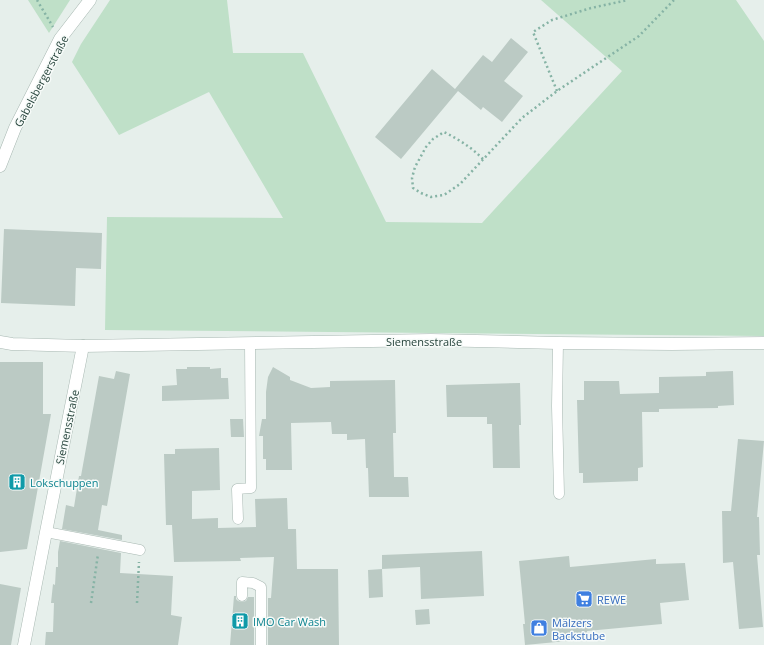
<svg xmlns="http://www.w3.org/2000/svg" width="764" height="645" font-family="'Open Sans',sans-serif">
<rect width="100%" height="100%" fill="#e6efeb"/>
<g fill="#bfe0c8">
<polygon points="28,0 70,0 49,33"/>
<polygon points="110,0 227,0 233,53 303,53 386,222 482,223 622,71 541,0 736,0 764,41 764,336 105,330 107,217 283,218 209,92 119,135 72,62 81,44"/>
</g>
<g fill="#bbcac4">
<polygon points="511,38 528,52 504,81 523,96 502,122 483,107 481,110 458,91 401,159 375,137 432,69 455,89 483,55 492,62"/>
<polygon points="4,229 102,233 101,269 76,268 75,306 1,303"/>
<polygon points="0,362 43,362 43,414 51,414 27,549 0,552"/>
<polygon points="187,367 210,367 210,369 221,368 221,378 228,378 229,399 162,401 162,386 177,385 176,369 187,369"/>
<polygon points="273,367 290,377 290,380 311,388 330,387 330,381 395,380 396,433 393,433 394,477 408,477 409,497 369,497 368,468 366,468 365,439 347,440 347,434 332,434 331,422 291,423 292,470 266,470 266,459 263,459 263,436 259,436 262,419 266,419 266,392 268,377"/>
<polygon points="116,371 130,374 107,506 102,505 98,530 122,535 122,540 62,529 66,505 74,507 79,476 81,476 99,376 114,379"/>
<polygon points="733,371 734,405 718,406 718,408 659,409 659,412 642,412 643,467 638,468 638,481 583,483 583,473 579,473 577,400 584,400 584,381 619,381 620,394 659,393 659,377 706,376 706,372"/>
<polygon points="520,383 521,425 519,425 520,468 493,468 492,424 487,424 487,417 447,417 446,385"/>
<polygon points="230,419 243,419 244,437 231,437"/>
<polygon points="738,439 764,441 757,517 759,517 760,555 757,555 763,627 739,629 733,562 723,563 722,511 731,511"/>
<polygon points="219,448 220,490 192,491 192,519 218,518 218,528 256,527 255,499 287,498 288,529 296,529 297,569 338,569 339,645 268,645 268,598 271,598 274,557 240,558 241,561 174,562 172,525 166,525 164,454 175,454 175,449"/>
<polygon points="60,541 121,553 120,573 173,576 171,615 182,617 178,645 45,645 46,632 53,632 54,603 51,603 53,584 55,585 56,567 58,567 58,552"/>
<polygon points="482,551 484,596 421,599 420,567 382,569 382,555"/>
<polygon points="569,556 570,567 656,559 656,564 685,563 689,600 660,603 662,624 587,631 588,639 525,645 523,624 525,624 519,561"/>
<polygon points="382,569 383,597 369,598 368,570"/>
<polygon points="0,584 21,588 11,645 0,645"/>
<polygon points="234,596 236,596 236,599 238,601 242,602 246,601 248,597 254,597 254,645 230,645"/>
<polygon points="429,609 430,624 416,625 415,610"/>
</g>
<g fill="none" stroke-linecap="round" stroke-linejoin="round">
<g stroke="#a8b8b2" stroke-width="11">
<g id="service">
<polyline points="558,343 557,406 559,494"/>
<polyline points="238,519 237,489 251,488 250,343"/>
<polyline points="46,532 140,550"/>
<polyline points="242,596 242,582 253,583 261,587 261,645"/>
</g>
</g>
<g stroke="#a8b8b2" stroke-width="13">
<g id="minor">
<polyline points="0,166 15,128 60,39 90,0"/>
<polyline points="0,342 12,344 83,346 431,340 558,343 672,344 764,343"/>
<polyline points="24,645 46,532 83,346"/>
</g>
</g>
<g stroke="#86b3a5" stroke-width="2.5" stroke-dasharray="2 3" stroke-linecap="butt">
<polyline points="37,0 53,27"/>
<polyline points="557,91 533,32 552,20 591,8 628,0"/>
<path d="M483 159C471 147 458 139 444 132L433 139 426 147 415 167 412 178 413 188 421 193 431 197 444 195 460 184 522 118 557 91 639 36 674 0"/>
<polyline points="91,603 98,554"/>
<polyline points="137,603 139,562"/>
</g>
<use href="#service" stroke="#fff" stroke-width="10"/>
<use href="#minor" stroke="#fff" stroke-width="12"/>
</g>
<defs>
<g id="building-square" transform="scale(0.9)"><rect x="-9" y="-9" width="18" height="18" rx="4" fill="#0f9aa8" stroke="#f7fbf9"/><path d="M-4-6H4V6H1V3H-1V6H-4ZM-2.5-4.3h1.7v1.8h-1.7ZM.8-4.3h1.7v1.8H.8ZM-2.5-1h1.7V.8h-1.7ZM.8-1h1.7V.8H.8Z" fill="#fff"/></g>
<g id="supermarket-square" transform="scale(0.9)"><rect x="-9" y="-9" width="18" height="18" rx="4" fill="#3f7fe0" stroke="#f7fbf9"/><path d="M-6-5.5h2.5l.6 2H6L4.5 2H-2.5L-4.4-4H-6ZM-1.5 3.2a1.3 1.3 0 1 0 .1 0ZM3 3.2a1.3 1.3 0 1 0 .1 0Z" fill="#fff"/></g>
<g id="shop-square" transform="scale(0.9)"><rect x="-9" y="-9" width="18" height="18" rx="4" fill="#3f7fe0" stroke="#f7fbf9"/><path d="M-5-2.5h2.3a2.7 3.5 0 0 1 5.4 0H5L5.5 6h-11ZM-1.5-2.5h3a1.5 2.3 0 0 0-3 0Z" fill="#fff"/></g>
</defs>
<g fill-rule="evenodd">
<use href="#building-square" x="17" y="482"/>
<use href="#supermarket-square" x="584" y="599"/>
<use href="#building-square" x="240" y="621"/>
<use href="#shop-square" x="539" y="628"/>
</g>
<g text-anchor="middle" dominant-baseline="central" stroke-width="3" stroke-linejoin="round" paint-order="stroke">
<g font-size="11" fill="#24423a" stroke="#f7fbf9">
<text transform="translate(41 81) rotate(-62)">Gabelsbergerstraße</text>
<text x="424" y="341">Siemensstraße</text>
<text transform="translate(67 427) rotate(-78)">Siemensstraße</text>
</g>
<g font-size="11" fill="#0d838f" stroke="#f7fbf9" text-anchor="start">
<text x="30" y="482">Lokschuppen</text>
<text x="253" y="621">IMO Car Wash</text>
</g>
<g font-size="11" fill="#366cbe" stroke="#f7fbf9" text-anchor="start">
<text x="597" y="599">REWE</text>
<text x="552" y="622">Mälzers<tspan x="552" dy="13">Backstube</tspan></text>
</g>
</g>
</svg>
